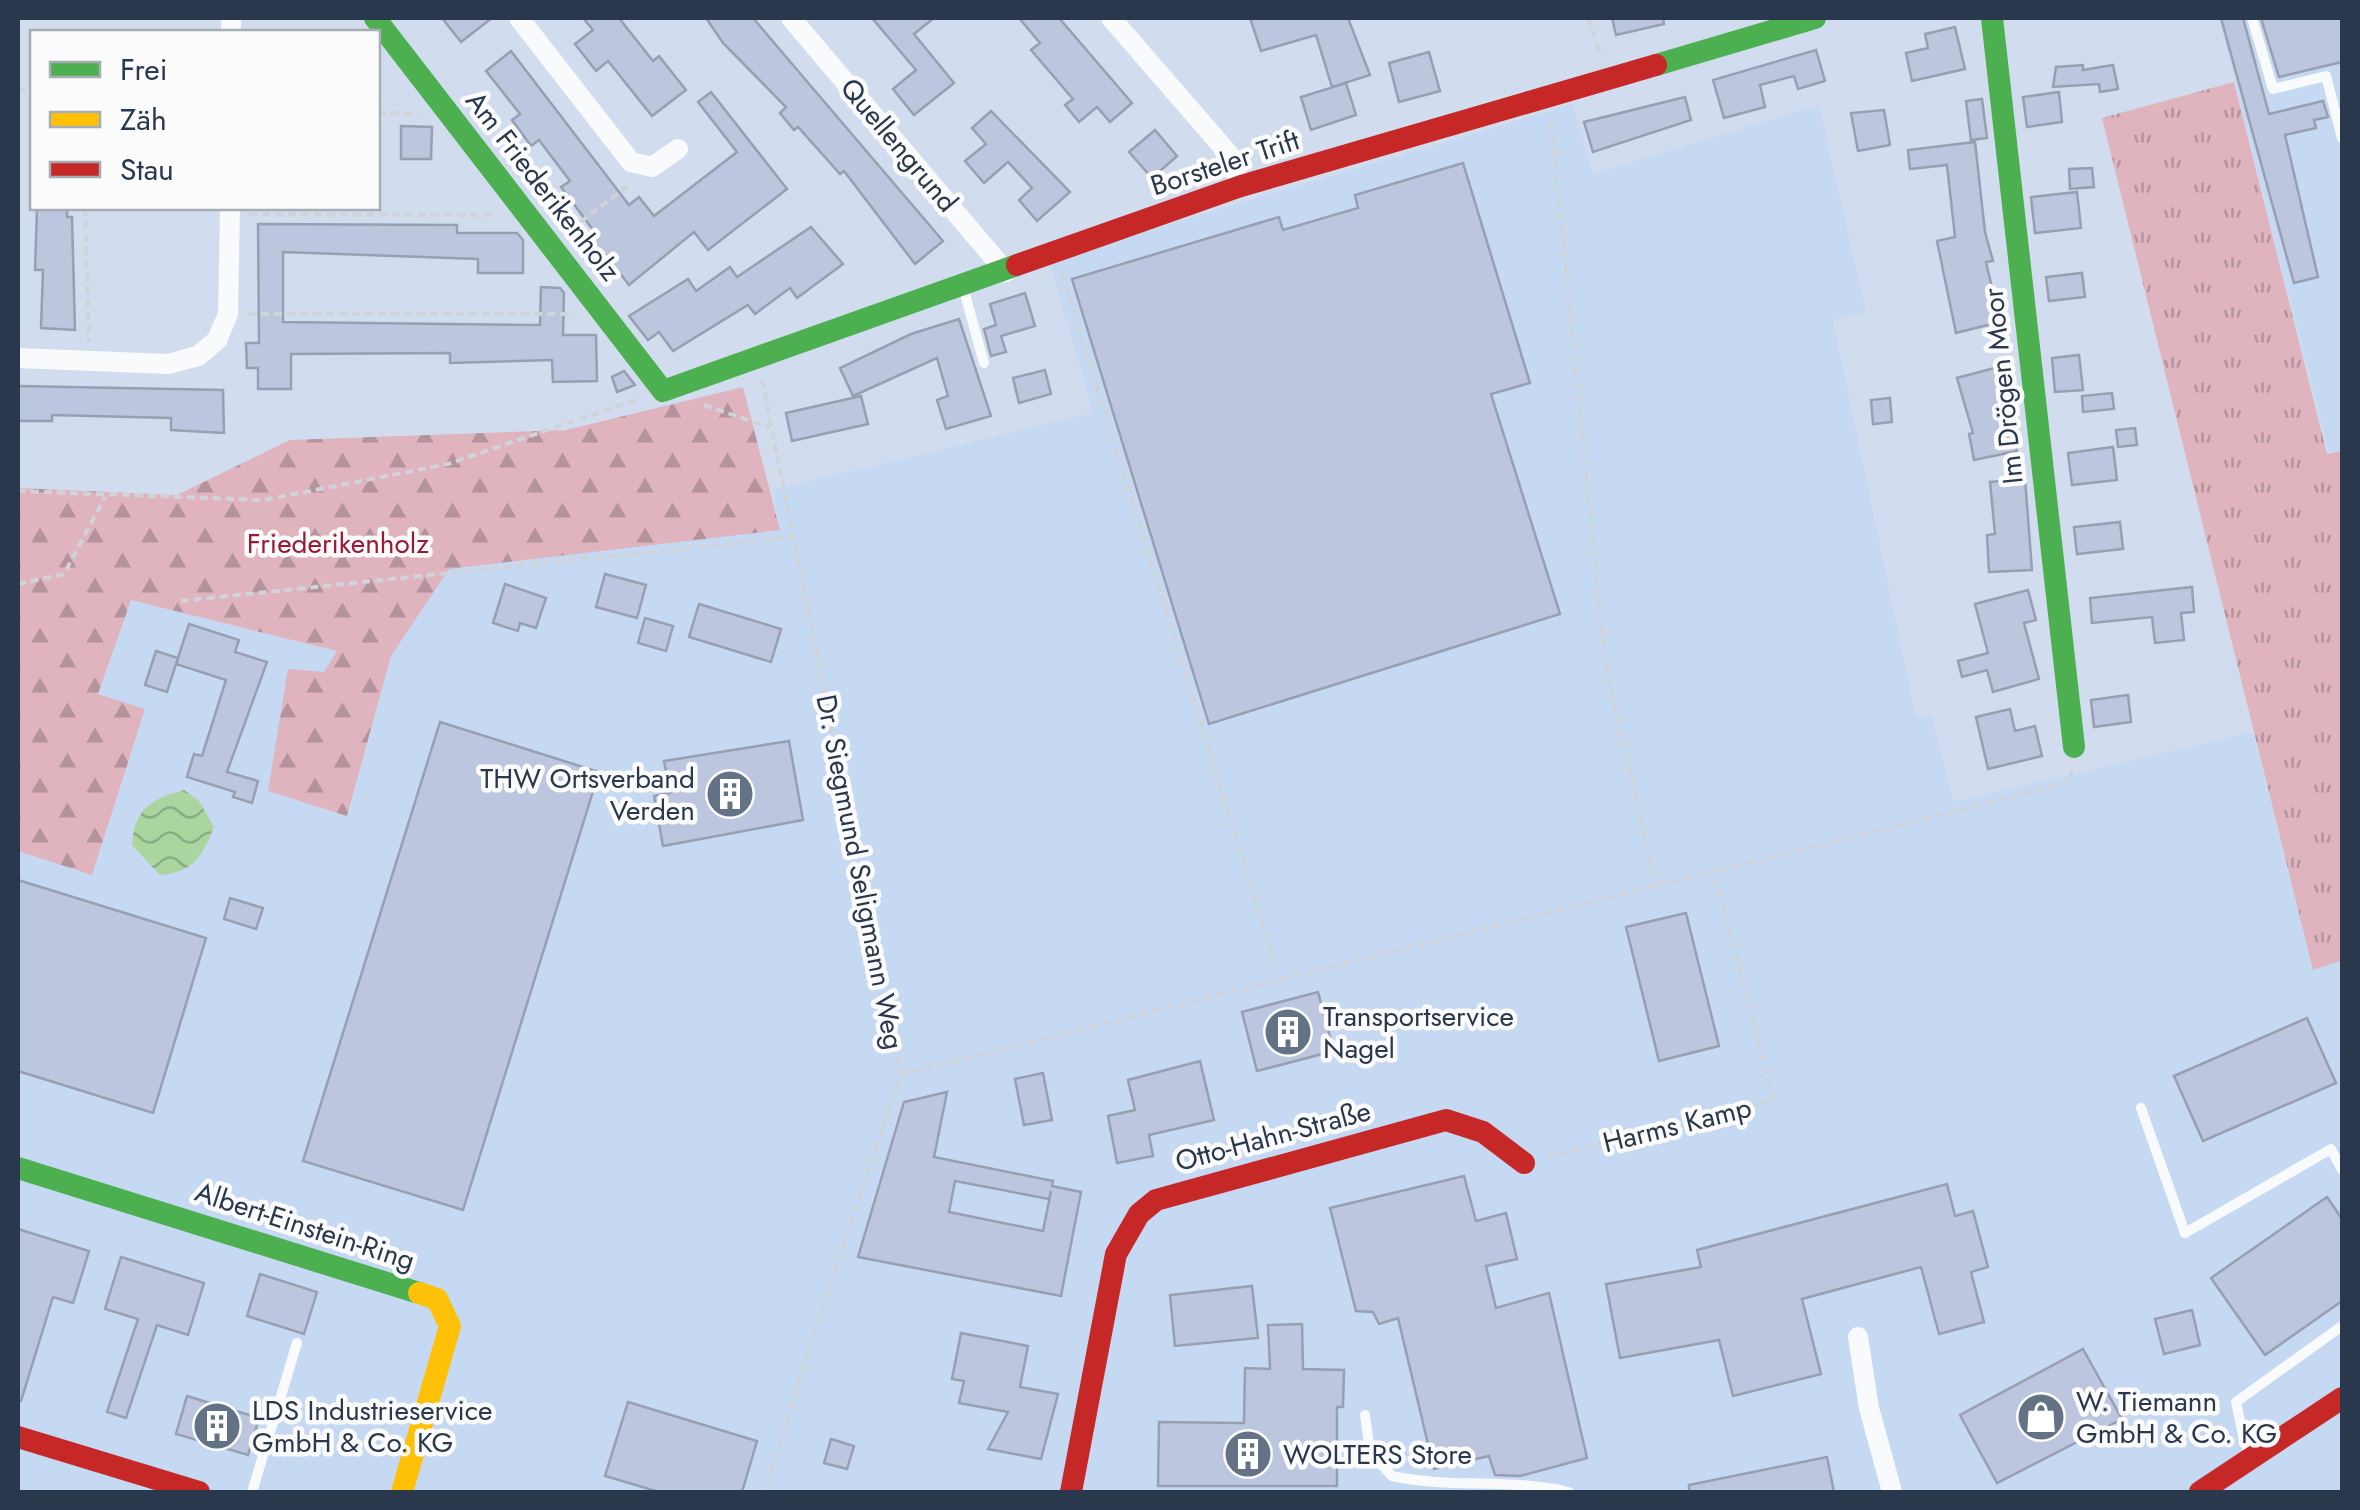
<svg xmlns="http://www.w3.org/2000/svg" width="2360" height="1510" font-family="Jost,sans-serif">
<defs>
<pattern id="grass-tufts" width="24" height="20" patternUnits="userSpaceOnUse" patternTransform="scale(2.5)"><rect width="24" height="20" fill="#dfb4bf"/><path d="M3 7l-1-3M5 7V3M7 7l1-3M15 17l-1-3M17 17v-4M19 17l1-3" fill="none" stroke="#b5939d"/></pattern>
<pattern id="forest-firs" width="22" height="20" patternUnits="userSpaceOnUse" patternTransform="scale(2.5)"><rect width="22" height="20" fill="#dfb4bf"/><path d="M5 1l3.5 6h-7zM16 11l3.5 6h-7z" fill="#b5939d"/></pattern>
<pattern id="water-waves" width="16" height="10" patternUnits="userSpaceOnUse" patternTransform="scale(2.5)"><rect width="16" height="10" fill="#aad59e"/><path d="M0 5q4-4 8 0t8 0" fill="none" stroke="#8aae83"/></pattern>
</defs>
<rect width="100%" height="100%" fill="#d1ddee"/>
<g fill="#c5d9f3">
<polygon points="2219,18 2342,18 2342,451 2329,454"/>
<polygon points="1573,104 1593,174 1819,105 1866,312 1833,320 1916,717 1931,714 1954,802 2253,732 2313,969 2342,960 2342,1492 18,1492 18,851 92,874 144,710 98,694 131,600 338,651 325,672 347,816 391,656 449,568 780,530 773,490 1093,413 1049,260"/>
</g>
<polygon fill="url(#grass-tufts)" points="2234,82 2327,454 2342,451 2342,960 2313,970 2102,118"/>
<polygon fill="url(#forest-firs)" points="743,387 780,530 449,569 391,656 347,816 268,791 288,669 324,672 337,651 131,600 98,694 145,709 92,875 18,851 18,488 177,495 290,440 566,430"/>
<path fill="url(#water-waves)" d="M184 790 199 801 214 827C202 856 194 872 160 875L132 845C134 809 151 799 184 790Z"/>
<g fill="#bdc6df" stroke="#979fb0" stroke-width="2.5" fill-rule="evenodd">
<polygon points="442,18 492,18 461,42"/>
<polygon points="583,18 619,18 653,61 659,56 686,90 652,116 608,61 596,71 575,44 593,30"/>
<polygon points="706,18 753,18 943,241 915,264 844,171 840,174 798,127 794,130 780,113 786,107 723,43"/>
<polygon points="872,18 934,18 914,34 954,83 914,115 893,89 916,70"/>
<polygon points="1019,18 1059,18 1132,103 1110,122 1097,107 1079,122 1065,105 1073,99 1031,50 1040,43"/>
<polygon points="1250,18 1348,18 1370,75 1332,87 1316,35 1261,51"/>
<polygon points="1612,18 1663,18 1664,24 1616,35"/>
<polygon points="2221,18 2243,18 2269,114 2323,101 2328,117 2314,120 2316,128 2285,135 2318,277 2294,283"/>
<polygon points="2261,18 2342,18 2342,62 2279,77"/>
<polygon points="1955,27 1965,69 1912,81 1906,53 1928,48 1925,34"/>
<polygon points="1816,50 1825,81 1798,89 1794,76 1760,85 1765,107 1724,118 1713,80"/>
<polygon points="511,51 629,205 639,197 654,216 737,152 698,102 711,92 787,189 708,250 694,232 629,285 606,255 595,263 595,272 574,244 593,230 561,187 570,181 539,140 531,146 512,120 520,114 486,71"/>
<polygon points="1429,52 1440,91 1399,102 1389,63"/>
<polygon points="2083,65 2083,70 2113,65 2118,89 2100,92 2099,84 2053,87 2056,67"/>
<polygon points="1346,83 1356,115 1311,130 1301,97"/>
<polygon points="2059,92 2062,122 2027,127 2023,97"/>
<polygon points="1685,97 1691,120 1593,152 1584,122"/>
<polygon points="1982,99 1987,138 1971,140 1966,101"/>
<polygon points="1884,110 1890,145 1858,151 1851,113"/>
<polygon points="991,111 1070,192 1037,221 1019,200 1032,188 1008,162 984,183 965,161 986,144 972,128"/>
<polygon points="401,126 432,127 431,159 401,159"/>
<polygon points="1155,130 1177,156 1152,178 1129,152"/>
<polygon points="1975,142 1985,232 1993,261 1986,262 2000,322 1956,333 1937,241 1955,237 1947,165 1910,169 1908,150"/>
<polygon points="1463,163 1530,383 1491,394 1560,614 1209,724 1072,279 1279,217 1283,230 1358,208 1355,195"/>
<polygon points="2092,168 2094,187 2070,189 2069,169"/>
<polygon points="2077,192 2081,228 2035,233 2031,197"/>
<polygon points="37,208 67,208 67,217 72,217 75,330 41,328 43,270 35,270"/>
<polygon points="258,224 457,225 457,233 517,233 523,240 523,273 478,273 478,259 283,252 283,322 540,325 541,287 560,288 564,293 563,335 596,335 597,381 553,382 552,360 450,363 450,353 291,354 291,389 258,389 258,368 247,368 246,343 259,343"/>
<polygon points="811,227 843,264 797,298 790,288 755,314 748,305 673,351 659,332 648,340 629,316 688,279 696,291 730,267 737,277"/>
<polygon points="2082,273 2085,297 2049,301 2046,277"/>
<polygon points="1025,293 1035,326 1001,336 1006,352 991,356 984,329 996,325 990,304"/>
<polygon points="959,319 991,416 946,429 937,400 948,396 937,358 853,396 840,368 911,334"/>
<polygon points="2079,355 2083,390 2055,392 2052,358"/>
<polygon points="1998,367 2017,451 1974,460 1969,434 1973,433 1957,378"/>
<polygon points="1045,370 1051,394 1019,403 1013,378"/>
<polygon points="624,371 635,385 617,392 612,377"/>
<polygon points="18,386 223,390 224,433 171,430 171,418 52,415 52,421 18,421"/>
<polygon points="2112,393 2114,409 2083,412 2082,396"/>
<polygon points="861,396 868,424 792,441 786,413"/>
<polygon points="1890,398 1892,422 1873,424 1871,400"/>
<polygon points="2135,428 2137,445 2118,447 2116,430"/>
<polygon points="2113,447 2117,480 2072,485 2068,453"/>
<polygon points="2025,479 2032,570 1989,572 1987,535 1995,534 1990,482"/>
<polygon points="2120,522 2123,549 2077,554 2074,527"/>
<polygon points="605,574 646,585 637,618 596,607"/>
<polygon points="505,584 546,598 536,628 520,623 518,631 493,623"/>
<polygon points="2192,587 2194,612 2181,613 2184,640 2155,643 2152,617 2092,623 2090,598"/>
<polygon points="2028,590 2036,620 2024,623 2039,679 1993,692 1987,670 1962,677 1958,661 1988,653 1975,604"/>
<polygon points="699,604 781,629 771,662 689,637"/>
<polygon points="645,618 673,626 666,651 638,643"/>
<polygon points="189,624 239,640 235,652 267,662 227,772 258,781 252,803 233,797 235,792 187,777 194,754 202,756 226,680 176,664"/>
<polygon points="156,651 178,658 167,692 145,685"/>
<polygon points="2128,695 2131,722 2094,727 2091,700"/>
<polygon points="2010,709 2015,731 2035,726 2042,756 1988,769 1976,717"/>
<polygon points="440,722 599,772 463,1210 303,1161"/>
<polygon points="789,741 803,820 663,846 654,796 670,793 664,761"/>
<polygon points="18,880 206,938 153,1113 18,1071"/>
<polygon points="230,898 263,908 256,929 224,919"/>
<polygon points="1686,913 1719,1046 1659,1061 1626,927"/>
<polygon points="1318,992 1334,1051 1257,1071 1242,1012"/>
<polygon points="2307,1018 2336,1083 2203,1141 2174,1076"/>
<polygon points="1200,1061 1214,1120 1149,1135 1153,1156 1117,1163 1108,1116 1135,1110 1128,1080"/>
<polygon points="1043,1073 1052,1120 1024,1125 1015,1079"/>
<path d="M947 1092 934 1157 1053 1181 1052 1186 1081 1192 1061 1296 858 1257 904 1102ZM955 1181 1049 1199 1051 1191 1043 1231 949 1212Z"/>
<polygon points="1464,1176 1476,1221 1506,1213 1517,1259 1486,1266 1496,1308 1549,1293 1587,1458 1520,1476 1495,1475 1489,1456 1434,1469 1398,1318 1379,1324 1373,1312 1356,1311 1330,1208"/>
<polygon points="1947,1184 1955,1216 1973,1211 1988,1267 1971,1272 1984,1322 1939,1334 1921,1267 1802,1299 1821,1374 1733,1396 1719,1340 1620,1358 1606,1284 1701,1267 1697,1250"/>
<polygon points="2327,1197 2342,1219 2342,1301 2265,1355 2211,1278"/>
<polygon points="18,1229 89,1251 73,1303 53,1297 21,1401 18,1401"/>
<polygon points="121,1257 204,1283 188,1335 157,1325 126,1418 107,1412 138,1319 105,1309"/>
<polygon points="260,1274 317,1292 304,1334 247,1316"/>
<polygon points="1252,1286 1258,1338 1175,1346 1170,1295"/>
<polygon points="2192,1310 2200,1345 2164,1354 2155,1319"/>
<polygon points="1302,1324 1303,1369 1344,1370 1343,1407 1337,1407 1337,1486 1158,1486 1159,1422 1244,1423 1245,1368 1270,1369 1268,1325"/>
<polygon points="961,1333 1028,1346 1020,1387 1058,1394 1041,1459 988,1449 1008,1412 959,1403 964,1381 952,1379"/>
<polygon points="2083,1349 2122,1419 1997,1483 1960,1415"/>
<polygon points="187,1396 259,1418 248,1455 176,1434"/>
<polygon points="628,1402 757,1441 742,1492 659,1492 605,1476"/>
<polygon points="831,1439 854,1446 847,1469 824,1463"/>
<polygon points="1827,1457 1834,1492 1689,1492 1689,1485"/>
</g>
<g fill="none" stroke-linecap="round" stroke-linejoin="round">
<g stroke="#d0d4d9" stroke-width="4" stroke-dasharray="8 5" stroke-linecap="butt">
<polyline points="1588,18 1601,56"/>
<polyline points="18,88 32,94"/>
<polyline points="378,113 418,114"/>
<polyline points="1551,122 1605,662 1656,884"/>
<polyline points="85,208 89,343"/>
<polyline points="249,214 495,215"/>
<polyline points="570,230 630,184"/>
<polyline points="1062,273 1277,971"/>
<polyline points="248,314 574,314"/>
<polyline points="762,380 901,1074 812,1338 766,1492"/>
<polyline points="704,405 771,428"/>
<polyline points="18,491 264,500 448,464 638,399"/>
<polyline points="18,584 64,574 105,497"/>
<polyline points="181,601 793,537"/>
<polyline points="901,1074 2064,784 2073,770"/>
<polyline points="1548,1157 1774,1100 1714,870"/>
</g>
<g stroke="#f8fafc" stroke-width="10">
<polyline points="2252,18 2273,89 2326,76 2342,138"/>
<polyline points="963,287 984,363"/>
<polyline points="2141,1108 2185,1233 2331,1149 2342,1170"/>
<path d="M1365 1415 1370 1452 1392 1476C1451 1489 1511 1478 1569 1492"/>
<polyline points="2253,1455 2245,1444 2236,1402 2342,1326"/>
<polyline points="252,1492 297,1343"/>
</g>
<g stroke="#f8fafc" stroke-width="20">
<polyline points="519,18 631,162 652,167 678,149"/>
<polyline points="791,18 1006,272"/>
<polyline points="1111,18 1228,153 1241,186"/>
<polyline points="231,32 231,18"/>
<polyline points="18,358 168,364 198,356 217,340 228,314 230,208"/>
<polyline points="1858,1337 1869,1408 1892,1492"/>
</g>
<g stroke="#4caf50" stroke-width="22">
<polyline points="375,18 663,391 1017,265"/>
<polyline points="1992,18 2074,747"/>
<polyline points="1656,65 1815,18"/>
<polyline points="18,1168 419,1293"/>
</g>
<polyline stroke="#ffc107" stroke-width="22" points="402,1492 450,1326 437,1299 419,1293"/>
<g stroke="#c62828" stroke-width="22">
<polyline points="1017,265 1241,186 1656,65"/>
<polyline points="18,1437 199,1492"/>
<polyline points="1071,1492 1116,1254 1139,1214 1156,1200 1446,1120 1483,1132 1524,1163"/>
<polyline points="2200,1492 2342,1398"/>
</g>
</g>
<defs>
<g id="building-disc" transform="scale(2.5)"><circle r="9.5" fill="#647285" stroke="#fbfbfb"/><path d="M-4-6H4V6H1V3H-1V6H-4ZM-2.5-4.3h1.7v1.8h-1.7ZM.8-4.3h1.7v1.8H.8ZM-2.5-1h1.7V.8h-1.7ZM.8-1h1.7V.8H.8Z" fill="#fff"/></g>
<g id="shop-disc" transform="scale(2.5)"><circle r="9.5" fill="#647285" stroke="#fbfbfb"/><path d="M-5-2.5h2.3a2.7 3.5 0 0 1 5.4 0H5L5.5 6h-11ZM-1.5-2.5h3a1.5 2.3 0 0 0-3 0Z" fill="#fff"/></g>
</defs>
<g fill-rule="evenodd">
<use href="#building-disc" x="730" y="794"/>
<use href="#building-disc" x="1288" y="1032"/>
<use href="#shop-disc" x="2041" y="1417"/>
<use href="#building-disc" x="217" y="1426"/>
<use href="#building-disc" x="1248" y="1454"/>
</g>
<g text-anchor="middle" dominant-baseline="central" stroke-width="9" stroke-linejoin="round" paint-order="stroke">
<g font-size="28" fill="#29384c" stroke="#fbfbfb">
<text transform="translate(899 145) rotate(50)">Quellengrund</text>
<text transform="translate(1225 163) rotate(-18)">Borsteler Trift</text>
<text transform="translate(543 186) rotate(52)">Am Friederikenholz</text>
<text transform="translate(2003 386) rotate(-96)">Im Drögen Moor</text>
<text transform="translate(860 872) rotate(79)">Dr. Siegmund Seligmann Weg</text>
<text transform="translate(1677 1125) rotate(-14)">Harms Kamp</text>
<text transform="translate(1273 1136) rotate(-15)">Otto-Hahn-Straße</text>
<text transform="translate(305 1226) rotate(18)">Albert-Einstein-Ring</text>
</g>
<g font-size="28" fill="#981a36" stroke="#fbfbfb">
<text x="338" y="543">Friederikenholz</text>
</g>
<g font-size="28" fill="#29384c" stroke="#fbfbfb" text-anchor="start">
<text x="695" y="778" text-anchor="end">THW Ortsverband<tspan x="695" dy="32">Verden</tspan></text>
<text x="1323" y="1016">Transportservice<tspan x="1323" dy="32">Nagel</tspan></text>
<text x="2076" y="1401">W. Tiemann<tspan x="2076" dy="32">GmbH &amp; Co. KG</tspan></text>
<text x="252" y="1410">LDS Industrieservice<tspan x="252" dy="32">GmbH &amp; Co. KG</tspan></text>
<text x="1283" y="1454">WOLTERS Store</text>
</g>
</g>
<rect width="2360" height="1510" fill="none" stroke="#29384c" stroke-width="40"/>
<rect x="30" y="30" width="350" height="180" fill="#fbfbfb" stroke="#a7adb5" stroke-width="2.5"/>
<rect x="50" y="62" width="50" height="15" fill="#4caf50" stroke="#a7adb5" stroke-width="2.5"/>
<text x="120" y="80" font-size="30" fill="#29384c">Frei</text>
<rect x="50" y="112" width="50" height="15" fill="#ffc107" stroke="#a7adb5" stroke-width="2.5"/>
<text x="120" y="130" font-size="30" fill="#29384c">Zäh</text>
<rect x="50" y="162" width="50" height="15" fill="#c62828" stroke="#a7adb5" stroke-width="2.5"/>
<text x="120" y="180" font-size="30" fill="#29384c">Stau</text>
</svg>
